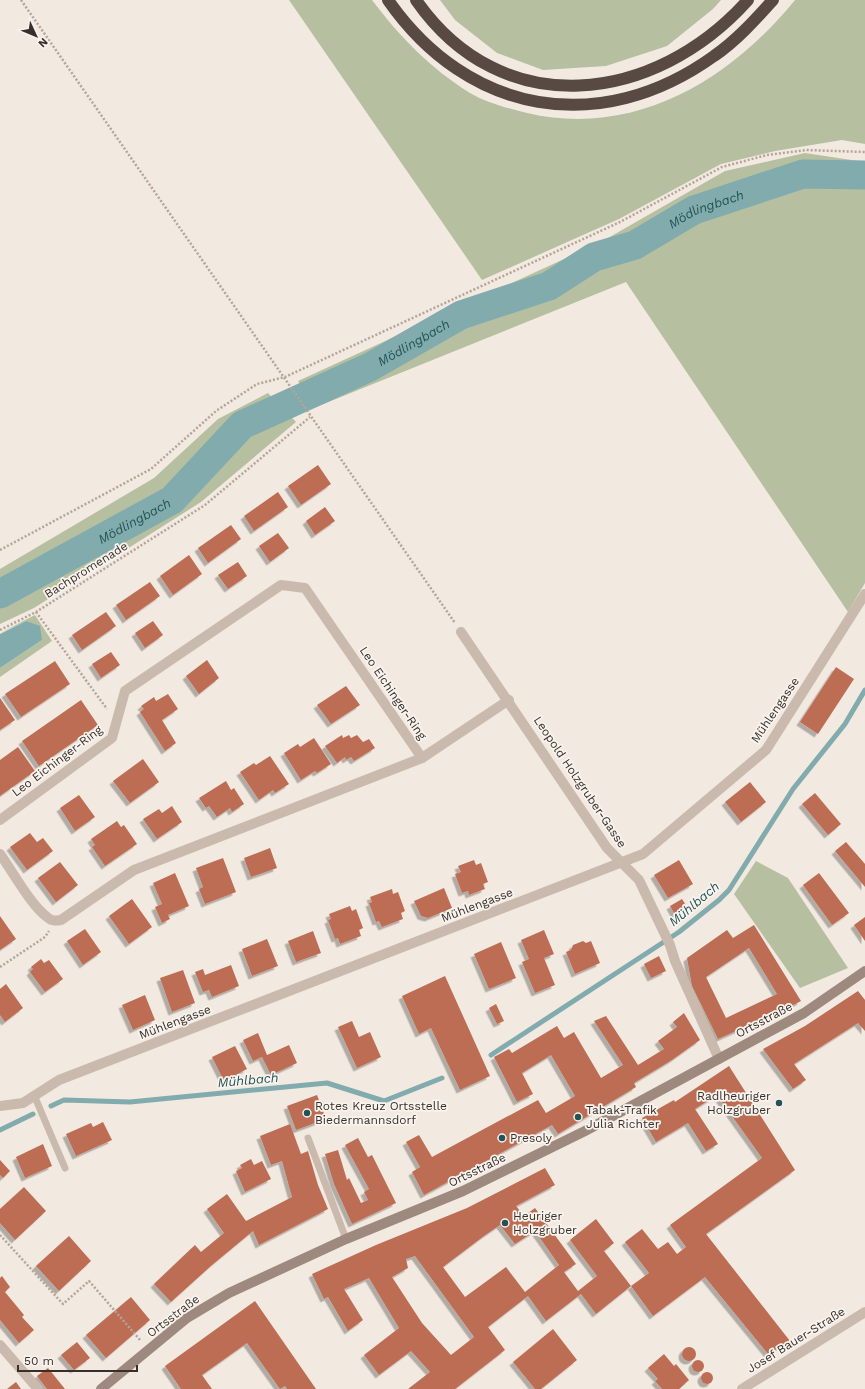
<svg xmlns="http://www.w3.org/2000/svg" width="865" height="1389" font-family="'Work Sans',sans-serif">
<defs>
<filter id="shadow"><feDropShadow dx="-3.5" dy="3.5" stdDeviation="0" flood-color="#0004"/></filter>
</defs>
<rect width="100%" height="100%" fill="#f2e9e1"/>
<g fill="#b6c0a1">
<path d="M289 0H372C400 37 430 68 470 93 487 103 507 108 527 113 634 138 729 81 795 0H865V144L842 140 775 151 721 164 619 219 482 280Z"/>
<polygon points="440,0 721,0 713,9 667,46 606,66 543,70 497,53 455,20"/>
<polygon points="805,153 865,162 865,583 848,612 626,282 316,407 298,381 601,242 725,171"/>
<polygon points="268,393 296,422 201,502 34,608 0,624 0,569 154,478 218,419"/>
<polygon points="35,615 52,641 0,677 0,668 42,640 26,621 0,633"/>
<polygon points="756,861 788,878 848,968 800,988 734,894"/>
</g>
<polygon fill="#81abad" points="26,621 40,626 42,640 0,668 0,634"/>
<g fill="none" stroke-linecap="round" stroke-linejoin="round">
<g stroke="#81abad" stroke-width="5">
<polyline points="491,1055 679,932 719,900 729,890 793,789 845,724 865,690"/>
<polyline points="51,1106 64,1100 130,1102 327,1083 384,1101 442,1078"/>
<polyline points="0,1130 33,1114"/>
</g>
<path stroke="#81abad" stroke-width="29" id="s1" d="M0 594 172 500 242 425 370 367 461 315 549 286 594 257 635 245 694 210 803 174 865 175"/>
</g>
<g fill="#bd6d53" fill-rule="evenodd" filter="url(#shadow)">
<polygon points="318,465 331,484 301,505 288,486"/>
<polygon points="278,492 288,507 254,531 244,516"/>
<polygon points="325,507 335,521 315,535 306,521"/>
<polygon points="231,525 241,539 208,563 198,548"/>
<polygon points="278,533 289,548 270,562 259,546"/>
<polygon points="189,555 202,574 173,595 160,576"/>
<polygon points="238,562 247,576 228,589 218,575"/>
<polygon points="150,582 160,596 126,620 116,605"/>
<polygon points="106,612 116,626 82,650 72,635"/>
<polygon points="153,621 163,635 145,648 135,633"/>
<polygon points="111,652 120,665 101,678 92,664"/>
<polygon points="207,660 219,678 199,694 186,676"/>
<polygon points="55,661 70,684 21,717 5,694"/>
<polygon points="836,667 854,679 818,734 800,722"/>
<polygon points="346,686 360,705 331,724 317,705"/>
<polygon points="168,694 178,709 162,720 176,743 165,751 140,712 144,709 141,706 154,697 156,701"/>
<polygon points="0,698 15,720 0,730"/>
<polygon points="81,700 98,725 39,766 22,741"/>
<polygon points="342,735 343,738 349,735 351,738 357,735 363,742 369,739 375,748 354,761 351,757 346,760 345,757 337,763 325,746"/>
<polygon points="314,738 331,764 317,773 315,771 301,780 284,753 298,744 300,747"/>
<polygon points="18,747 35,771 0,796 0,760"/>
<polygon points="270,756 289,784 275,793 273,790 259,800 240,772 254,763 256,765"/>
<polygon points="143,759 159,782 130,803 113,781"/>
<polygon points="226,781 231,790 234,788 244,804 232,812 230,808 217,817 209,806 206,808 199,798"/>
<polygon points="750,782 766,802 741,822 725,802"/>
<polygon points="815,793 841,824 828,835 802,804"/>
<polygon points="79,795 95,817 75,831 60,808"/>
<polygon points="172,806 182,822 157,839 143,819 159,809 162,813"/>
<polygon points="117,821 121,827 124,825 137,844 105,866 92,847 95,845 91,839"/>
<polygon points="30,833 37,842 43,838 53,851 27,870 10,847"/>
<polygon points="846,842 865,864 865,887 835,851"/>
<polygon points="270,848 277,868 251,877 244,858"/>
<polygon points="223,858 236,892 205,904 199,889 203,887 196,868"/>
<polygon points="474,860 476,865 481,863 488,882 483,884 485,889 469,895 468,891 462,893 455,874 461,872 458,866"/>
<polygon points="679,860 693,884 668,898 654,875"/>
<polygon points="60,862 78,885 56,902 38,878"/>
<polygon points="175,873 189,906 168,915 170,919 162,923 155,907 162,904 153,883"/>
<polygon points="819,873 849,913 832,925 803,885"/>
<polygon points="444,888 452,908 428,918 421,916 414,901"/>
<polygon points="392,889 393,894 398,892 405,911 401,913 403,919 382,927 379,921 376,922 369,903 372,902 370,897"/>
<polygon points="132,899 152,927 129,944 109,916"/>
<polygon points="682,899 689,910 677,918 670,906"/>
<polygon points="350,906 352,911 356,909 363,928 359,930 361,936 340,944 338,938 335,939 328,920 331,919 329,914"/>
<polygon points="0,916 16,939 0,950"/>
<polygon points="865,917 865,941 854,925"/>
<path d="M754 925 801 1001 769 1018 756 1022 718 1039 692 986 687 958 727 930 733 938ZM749 948 777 994 726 1018 706 977Z"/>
<polygon points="85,929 101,952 83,965 67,941"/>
<polygon points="544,930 554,954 544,958 555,985 535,993 522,962 529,959 521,940"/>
<polygon points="313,931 321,953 296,962 288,941"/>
<polygon points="267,939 278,966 252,976 242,949"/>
<polygon points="583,941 586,943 591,941 600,963 575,974 566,952 571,950 573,945"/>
<polygon points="501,942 516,978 489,989 474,954"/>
<polygon points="659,956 666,971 651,978 644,964"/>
<polygon points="41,959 44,963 49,960 63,979 45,992 30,972 33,969 31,967"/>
<polygon points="231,965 239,986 212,997 209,990 203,992 195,972 203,969 205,975"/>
<polygon points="183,970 195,1003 172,1012 160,978"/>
<polygon points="445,976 490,1076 460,1090 431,1028 419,1034 402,996"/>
<polygon points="6,984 23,1008 5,1022 0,1015 0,989"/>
<polygon points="858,991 865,1000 865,1031 858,1023 794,1064 806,1080 793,1089 763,1049 805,1026"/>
<polygon points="145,995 155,1020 133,1030 122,1005"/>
<polygon points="496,1004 504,1021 497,1024 489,1008"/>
<polygon points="684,1013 700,1040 672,1060 634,1083 636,1087 558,1134 552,1125 424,1195 412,1172 420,1167 406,1142 419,1135 432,1157 538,1100 546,1113 575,1096 551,1055 522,1073 533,1094 517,1102 494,1057 509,1049 512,1053 557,1026 564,1038 574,1032 601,1078 623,1065 594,1021 606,1016 638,1065 664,1049 658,1041 677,1027 673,1022"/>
<polygon points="352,1021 359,1037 370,1032 381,1057 357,1068 338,1027"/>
<polygon points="258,1033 267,1055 289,1045 297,1063 271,1075 262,1057 253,1061 243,1040"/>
<polygon points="235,1046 247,1069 224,1081 212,1057"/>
<polygon points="729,1066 795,1170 706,1234 790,1341 768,1354 705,1277 653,1316 631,1286 649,1273 625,1242 642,1229 658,1249 668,1242 677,1254 686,1247 670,1225 762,1158 717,1095 695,1109 718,1144 706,1151 688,1123 656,1142 642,1118 674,1100 675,1102"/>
<polygon points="317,1095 326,1119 296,1130 287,1106"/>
<polygon points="103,1122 112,1140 76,1156 66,1134 91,1123 93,1127"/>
<polygon points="290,1124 301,1154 308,1151 318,1185 328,1209 259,1245 253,1231 212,1265 171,1302 154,1284 195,1245 201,1252 224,1233 207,1209 227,1194 246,1221 292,1197 282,1161 271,1165 260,1136"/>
<polygon points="358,1138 368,1157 372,1155 396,1203 352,1224 334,1184 325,1154 338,1150 347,1180 349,1178 361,1203 368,1200 364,1192 369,1189 345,1145"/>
<polygon points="43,1144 52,1166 25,1178 16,1157"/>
<polygon points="251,1159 254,1165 262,1161 271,1179 245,1192 236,1171 242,1168 240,1165"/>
<polygon points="0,1160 10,1171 3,1178 0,1175"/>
<path d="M545 1168 555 1185 516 1206 524 1216 535 1208 576 1264 564 1272 578 1291 597 1276 570 1240 596 1219 614 1243 604 1251 631 1286 596 1314 581 1294 546 1321 528 1296 488 1327 505 1350 455 1389H408L430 1372 411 1351 379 1375 364 1355 399 1328 369 1278 344 1289 363 1320 348 1331 328 1297 324 1299 312 1274 376 1245 467 1208ZM500 1225 515 1244 535 1231 559 1265 525 1292 506 1267 465 1297 443 1267 484 1236ZM415 1256 474 1337 451 1355 422 1323 392 1277 408 1268 406 1259Z"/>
<polygon points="24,1187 46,1211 15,1240 0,1223 0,1209"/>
<polygon points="69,1236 91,1261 59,1291 36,1266"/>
<polygon points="2,1276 10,1287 5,1292 24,1315 22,1317 34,1330 19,1343 0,1320 0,1278"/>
<polygon points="131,1297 150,1320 106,1358 86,1335"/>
<polygon points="255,1301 316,1389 287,1389 285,1386 280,1389 247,1343 202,1375 212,1389 181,1389 165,1366"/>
<polygon points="553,1329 577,1360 541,1389 535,1389 513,1362"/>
<polygon points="77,1342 90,1358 74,1370 61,1355"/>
<circle cx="689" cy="1354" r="7"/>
<polygon points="664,1354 674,1366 676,1364 689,1380 679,1389 662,1389 655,1381 658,1379 648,1368"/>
<circle cx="698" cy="1366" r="6"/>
<polygon points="48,1368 65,1389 47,1389 37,1376"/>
<circle cx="707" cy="1378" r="6"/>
<polygon points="16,1382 21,1389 7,1389"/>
</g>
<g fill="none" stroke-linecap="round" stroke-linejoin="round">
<g stroke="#b5a497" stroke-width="2.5" stroke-dasharray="2 2" stroke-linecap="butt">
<polyline points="21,0 455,623"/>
<polyline points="0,550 151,469 216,411 257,384 285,377 620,222 722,167 767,155 806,150 865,152"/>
<polyline points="36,612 107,709"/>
<polyline points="0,630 36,612 205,505 310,417"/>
<polyline points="0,967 45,937 49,931"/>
<polyline points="0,1235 63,1304 89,1281 141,1341"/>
</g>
<g stroke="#c9baad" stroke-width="7">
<polyline points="34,1095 65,1168"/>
<polyline points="308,1138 346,1239"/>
</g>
<g stroke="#c9baad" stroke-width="10">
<polyline points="461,632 607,848 639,880 670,945 675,961 719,1059"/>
<polyline points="0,820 112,738 125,691 281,585 305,588 422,758"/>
<path d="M0 854C13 872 30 904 47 917 51 921 55 921 61 920L134 870 422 758 509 700"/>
<polyline points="0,1106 23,1103 59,1080 643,854 766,750 865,594"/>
<polyline points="0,1345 38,1389"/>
<polyline points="742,1389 865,1312"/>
</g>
<polyline stroke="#9d897e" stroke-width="10" points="101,1389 187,1318 229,1293 346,1239 463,1191 585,1131 804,1013 865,971"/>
<g stroke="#584943" stroke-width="12">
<path d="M388 0C468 115 600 138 714 56 736 41 755 20 773 0"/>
<path d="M416 0C502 124 655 104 748 0"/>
</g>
</g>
<g fill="#235357" stroke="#f9f3ed" stroke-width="1.5">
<circle cx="779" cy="1103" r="4"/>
<circle cx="307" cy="1113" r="4"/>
<circle cx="578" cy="1117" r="4"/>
<circle cx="502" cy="1138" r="4"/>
<circle cx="505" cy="1223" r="4"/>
</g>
<g text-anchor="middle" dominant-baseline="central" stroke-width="3.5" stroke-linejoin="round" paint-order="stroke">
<g font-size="12" fill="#382f2b" stroke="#f9f3ed">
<text transform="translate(86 570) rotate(-32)">Bachpromenade</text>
<text transform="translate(393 693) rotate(56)">Leo Eichinger-Ring</text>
<text transform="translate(775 710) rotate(-56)">Mühlengasse</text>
<text transform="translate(57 761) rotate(-37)">Leo Eichinger-Ring</text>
<text transform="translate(580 782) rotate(56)">Leopold Holzgruber-Gasse</text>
<text transform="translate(477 905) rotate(-21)">Mühlengasse</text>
<text transform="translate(764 1020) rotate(-28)">Ortsstraße</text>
<text transform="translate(175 1022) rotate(-21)">Mühlengasse</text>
<text transform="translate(477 1170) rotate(-26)">Ortsstraße</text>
<text transform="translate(173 1316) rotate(-37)">Ortsstraße</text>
<text transform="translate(796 1340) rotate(-32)">Josef Bauer-Straße</text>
</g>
<g font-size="12" fill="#382f2b" stroke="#f9f3ed" text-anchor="start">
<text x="771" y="1096" text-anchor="end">Radlheuriger<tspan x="771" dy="14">Holzgruber</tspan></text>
<text x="315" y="1106">Rotes Kreuz Ortsstelle<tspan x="315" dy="14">Biedermannsdorf</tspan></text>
<text x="586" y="1110">Tabak-Trafik<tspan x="586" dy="14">Julia Richter</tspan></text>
<text x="510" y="1138">Presoly</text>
<text x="513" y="1216">Heuriger<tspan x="513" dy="14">Holzgruber</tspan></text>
</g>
<g font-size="13" font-style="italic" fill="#235357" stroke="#f9f3ed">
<text stroke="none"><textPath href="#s1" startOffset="813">Mödlingbach</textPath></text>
<text stroke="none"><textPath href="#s1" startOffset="489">Mödlingbach</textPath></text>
<text stroke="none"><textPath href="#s1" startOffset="153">Mödlingbach</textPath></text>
<text transform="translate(694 904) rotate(-40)">Mühlbach</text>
<text transform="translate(248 1080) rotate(-5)">Mühlbach</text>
</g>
</g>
<g transform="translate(36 36) rotate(134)" stroke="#f9f3ed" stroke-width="3" paint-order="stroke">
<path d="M0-3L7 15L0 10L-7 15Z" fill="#382f2b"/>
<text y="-6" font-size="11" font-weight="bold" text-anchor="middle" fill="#382f2b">N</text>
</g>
<path d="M18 1365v6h119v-6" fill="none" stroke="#382f2b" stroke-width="2"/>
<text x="24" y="1365" font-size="12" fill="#382f2b" stroke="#f9f3ed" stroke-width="3" paint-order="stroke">50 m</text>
</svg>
